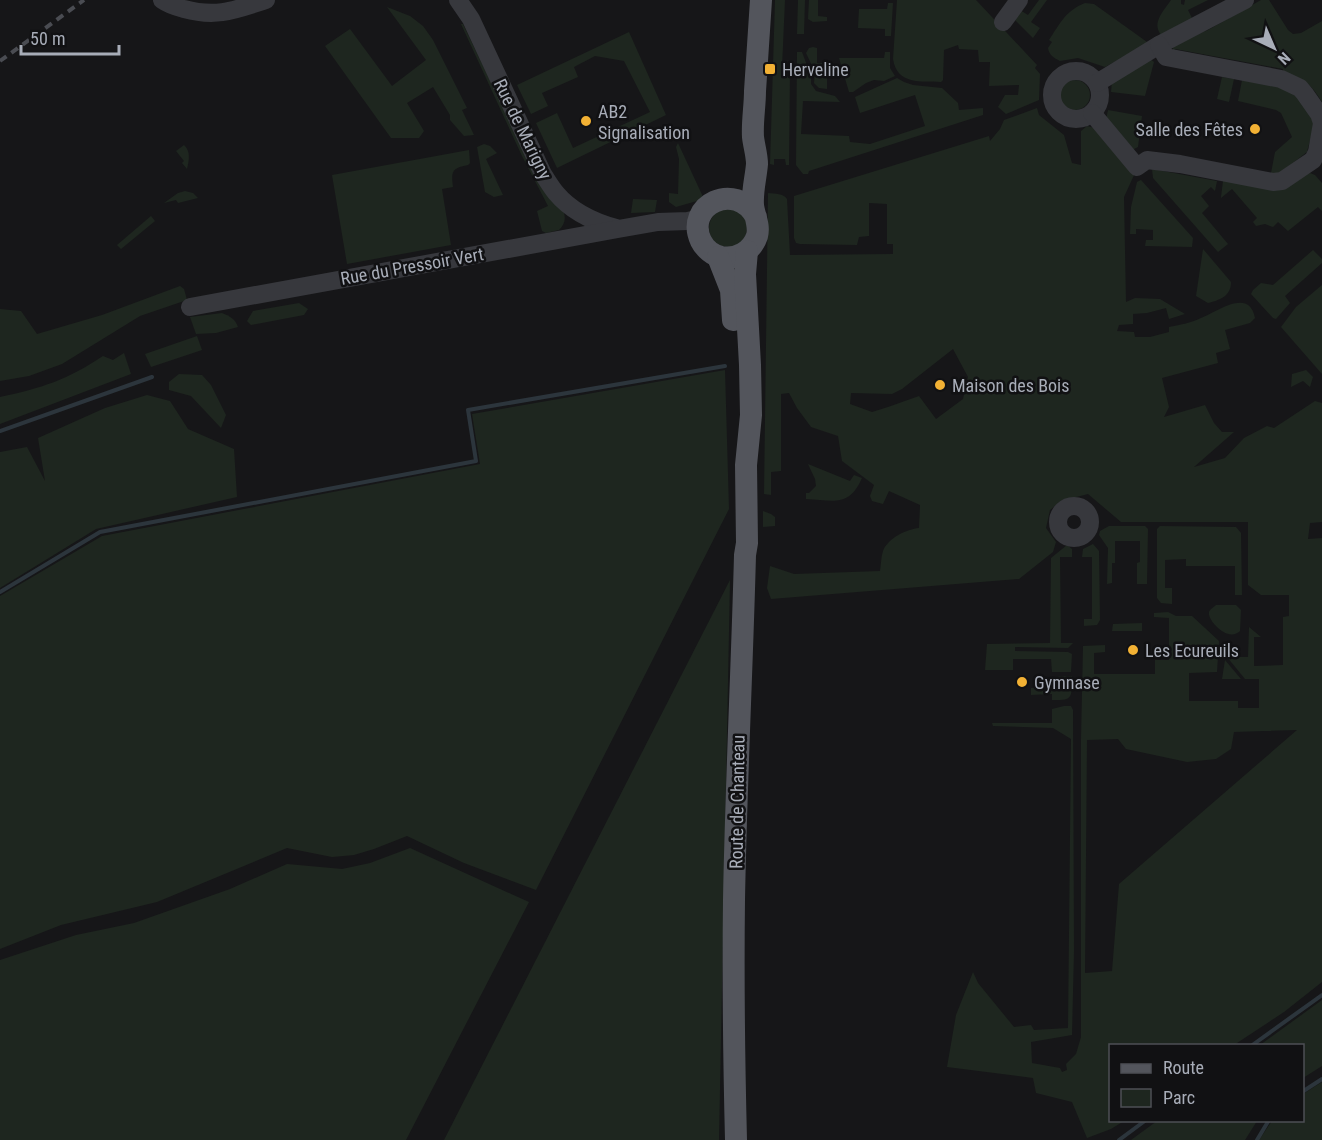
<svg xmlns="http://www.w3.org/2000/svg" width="1322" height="1140" font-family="'Roboto Condensed',sans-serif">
<rect width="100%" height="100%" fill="#161618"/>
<g fill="#1e261f" fill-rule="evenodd">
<polygon points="775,0 785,0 782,68 790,69 789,165 786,165 785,159 774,159 774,165 770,164"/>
<polygon points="798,0 805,0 804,34 797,34"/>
<polygon points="809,0 818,0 818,16 827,17 827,21 813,22 808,19"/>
<path d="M897 0H976L1037 65 1035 68 1040 74 1039 100 1006 114 998 107 1005 95H1018L1019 85 989 86 990 62H979L978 50 959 49 958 45 944 50 943 80 941 82C921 81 897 85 893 59Z"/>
<polygon points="1039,0 1047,0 1031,22 1040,28 1033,38 1014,19 1020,10 1028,15"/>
<path d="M1171 0H1181V4L1184 5 1185 0H1208L1188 10 1194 22 1163 37C1150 24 1163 12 1171 0Z"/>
<path d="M1261 0H1269L1288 30 1293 34 1301 33 1322 21V102C1309 81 1306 81 1282 76L1283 69 1175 49 1172 54 1174 43 1208 30Z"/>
<polygon points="888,3 893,3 891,36 885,36 885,29 858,28 859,9 887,9"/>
<path d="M1085 3 1094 4 1147 42V45L1105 67 1078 58 1060 61C1054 58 1049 55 1048 48L1052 42 1049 40C1059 25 1066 10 1085 3Z"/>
<polygon points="387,7 410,16 423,26 433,40 467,108 462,110 474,135 464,136 450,120 450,115 433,87 407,103 424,131 419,138 391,138 325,46 350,29 392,86 426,60"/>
<path d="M461 24H463L540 185 564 213C566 220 564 225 559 230L546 233 542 231 537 211 548 206 522 156Z"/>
<polygon points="629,32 666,115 557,168 536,123 557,113 573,148 650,112 624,61 595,56 574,67 578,77 542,93 548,106 531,114 517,85"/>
<polygon points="813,47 817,48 817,63 827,63 827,89 819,88 814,83 815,72 806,53 809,48"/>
<polygon points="797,52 802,52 811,76 811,84 816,91 835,96 840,102 803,101 801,134 849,136 850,142 870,144 925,126 915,95 860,113 855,97 897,78 904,82 913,85 942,88 958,103 959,110 983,108 983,115 809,171 808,174 803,174 796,165"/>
<polygon points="885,52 890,52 890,68 895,76 884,81 874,80 866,83 853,92 849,92 839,58 884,58"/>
<polygon points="1150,59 1154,62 1145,96 1111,92 1112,81"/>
<polygon points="1222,77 1234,79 1229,102 1217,99"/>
<circle cx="1075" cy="95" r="15"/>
<path d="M1242 80 1287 88C1295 93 1312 114 1313 123 1313 132 1309 144 1307 152L1280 173H1271L1275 152 1292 137 1281 113 1276 110 1238 101Z"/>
<path d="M1037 108 1039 115 1064 135 1072 163 1081 165V131L1087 126 1095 128 1135 173 1124 197 1126 302 1135 298 1160 299 1185 314 1169 319 1166 308 1147 313 1133 314V324L1119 325 1117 331 1134 332 1135 337H1150L1169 332V327C1179 325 1191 323 1201 318 1217 312 1249 287 1255 318L1250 323 1225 330 1230 349 1216 353 1218 363 1162 378 1169 407 1164 417 1205 405 1214 423 1222 432H1234L1194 467 1225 458 1244 438 1267 426 1274 428 1315 401 1322 403V522L1310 523 1308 539 1322 538V982L1284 1012 1234 1045 1110 1046V1120L1124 1121 1111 1129 1087 1138 1072 1102 1036 1093 1033 1078 947 1067 956 1015 973 972 978 983 1014 1027 1031 1025 1034 1030 1068 1028 1071 739 1053 728 993 726 992 723H1052V709L1064 706H1071L1073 710 1074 951 1072 1035 1031 1042 1032 1063 1060 1068 1062 1072 1067 1070 1066 1064 1076 1054 1081 1037V739L1083 646 1105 645V652L1094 653V674H1155V660H1169V618L1154 617V613L1168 612 1176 616H1192L1219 641 1217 672 1189 673V701H1238V708H1259V679H1245L1227 657H1248L1249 627 1261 637H1254V666L1283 665V617L1289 616V595H1261L1248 585V522H1121L1088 494 1061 501 1050 510 1046 528 1056 542 1053 552 1019 579 771 599 767 588 770 566 794 574 880 571C881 565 881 557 883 551 888 538 907 529 919 528L920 505 889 491 883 504 872 501 870 496 874 485 842 461 838 436 811 427 797 408 789 393 781 394V471L771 472V495L764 494 768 193C776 194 783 193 787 199L790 255 893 254V244H887V204L869 203V236L859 237 857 245 800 244 796 243 794 238V196L989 136 990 141 1000 129 1004 120ZM953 349 968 377 963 399 936 419 919 396 888 407 872 412 850 404 851 393 892 394 902 389ZM1297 730 1119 884 1112 971 1085 973 1087 740 1118 739 1126 749 1187 762 1216 759 1231 749 1234 732Z"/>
<polygon points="1108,110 1142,116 1138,147 1132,150 1106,120"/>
<polygon points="678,143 704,199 676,207 669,202 669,193 678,194 679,159 676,147"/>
<polygon points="484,144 490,146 497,153 486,159 503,195 494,197 485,192 477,147"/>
<path d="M184 145C191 151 189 161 187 169L182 163 184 161 176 151Z"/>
<path d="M469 150 470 163 468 165C452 168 451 171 453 187L442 189 451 245 347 264 332 175Z"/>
<polygon points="1152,169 1217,181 1215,191 1211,187 1201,196 1209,206 1202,213 1228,244 1218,252 1153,178"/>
<polygon points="1310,173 1315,175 1322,183 1322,211 1318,207 1288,231 1278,222 1273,227 1265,224 1256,226 1253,222 1257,218 1232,189 1221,198 1221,197 1223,181 1304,175"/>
<polygon points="1141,180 1193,238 1192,247 1145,246 1146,240 1153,240 1153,230 1136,229 1136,234 1130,234 1131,207 1137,182"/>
<polygon points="185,191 193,193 198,198 178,203 176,200 164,203 178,193"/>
<polygon points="633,199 657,200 655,212 631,213"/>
<circle cx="728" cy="228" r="19"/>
<polygon points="151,216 155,221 121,249 117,245"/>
<path d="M1203 249 1231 282C1231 296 1220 300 1208 303L1196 296Z"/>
<polygon points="1313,250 1322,259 1322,263 1285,296 1290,303 1276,319 1273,318 1251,294 1253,290 1261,283 1273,285"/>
<polygon points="1322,285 1322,374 1281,327 1296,307"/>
<polygon points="180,286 184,289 187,300 140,316 62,364 29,376 0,381 0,309 21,311 37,334 102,315"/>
<polygon points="299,303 308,309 304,315 251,325 247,321 253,311"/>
<path d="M222 313C230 316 235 319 238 327L216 333 196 334 190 317Z"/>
<polygon points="197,336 202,350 151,367 145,354"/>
<path d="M124 353 131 374 0 424V397C42 388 67 380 103 356L113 360Z"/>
<polygon points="725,370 729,509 536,890 464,863 407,836 374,849 354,855 332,857 287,848 157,902 61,925 0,949 0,596 102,536 480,464 472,414"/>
<polygon points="1306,370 1313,377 1310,387 1303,381 1291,387 1292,374"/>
<polygon points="179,374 202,375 211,385 226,415 221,428 191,396 169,390 169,382"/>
<polygon points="147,395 170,401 188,429 234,449 237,497 96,529 0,588 0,452 27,447 45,481 38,438 105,408"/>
<path d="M808 464 850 481 854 475 862 478C849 508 833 500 806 499V493H809L816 486 815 479Z"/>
<polygon points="763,511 771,514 775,517 775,526 763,527"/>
<polygon points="1109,526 1145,526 1148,529 1147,584 1137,584 1137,563 1140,562 1140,541 1115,541 1115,563 1112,563 1112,583 1107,584 1108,548 1099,535 1100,531"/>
<polygon points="1160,526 1236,527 1241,533 1242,595 1235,595 1235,566 1186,566 1186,559 1165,560 1165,588 1172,588 1172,604 1161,603 1157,598 1157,529"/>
<polygon points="1093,544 1099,551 1100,620 1097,625 1084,626 1084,619 1092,619 1092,557 1082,557 1083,549"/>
<polygon points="1067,545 1072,549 1072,557 1060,557 1061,643 1073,643 1068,648 1015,647 1015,651 1068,652 1072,654 1071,672 1052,672 1051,659 1013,659 1013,670 985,670 987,644 1050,643 1051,558"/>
<polygon points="730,580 719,1140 444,1140"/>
<path d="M1216 605H1236L1241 610 1240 631C1228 643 1207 620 1209 612 1210 609 1214 607 1216 605Z"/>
<polygon points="1142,623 1142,631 1112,631 1113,624"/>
<polygon points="1225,660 1241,679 1222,679"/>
<path d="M1072 676C1071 696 1075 701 1052 700V694L1031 695V688H1052V677Z"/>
<polygon points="410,848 529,902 406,1140 0,1140 0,960 76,935 134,923 230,889 287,864 342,869 370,863"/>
<polygon points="1322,1000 1322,1066 1303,1078 1302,1046 1260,1045"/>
<polygon points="1322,1082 1322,1140 1259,1140 1272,1121 1302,1120 1303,1094"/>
<polygon points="1157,1121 1157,1120 1257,1121 1245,1140 1131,1140"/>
</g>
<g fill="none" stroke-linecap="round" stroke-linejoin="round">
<g stroke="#2c353c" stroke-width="4">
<polyline points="0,431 152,377"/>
<polyline points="0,592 100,532 476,461 468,410 725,366"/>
<polyline points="1251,1046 1322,995"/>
<polyline points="1302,1092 1322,1079"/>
<polyline points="1119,1140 1146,1120"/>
<polyline points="1257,1140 1269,1120"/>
</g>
<g stroke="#37383d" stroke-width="18">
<path d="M162 0C169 5 176 7 184 9 217 18 235 10 266 0"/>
<path d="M458 0 471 19 543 174C547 180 551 187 556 193 571 211 594 222 616 228"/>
<polyline points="1003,22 1019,0"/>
<circle cx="1076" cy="95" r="24"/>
<polyline points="1097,83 1159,45 1245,0"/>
<polyline points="1092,113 1137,167 1147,160 1180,164 1273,182 1282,181 1313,160 1317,152 1322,123 1319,114 1305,94 1300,88 1281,79 1166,57 1159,45"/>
<polyline points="190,307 618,229 658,222 688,221 700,218"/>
<circle cx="1074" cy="522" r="16"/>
</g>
<g stroke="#53555c" stroke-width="22">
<path d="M756 217C736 180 684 205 701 241 705 249 713 255 721 257 737 260 752 251 757 236 760 225 754 215 753 205 752 191 756 177 757 164 757 155 754 146 753 137 752 122 755 106 755 91 757 61 759 30 761 0"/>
<polyline points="718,257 731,290 733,320"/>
<path d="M736 1140C734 1060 733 980 734 900 736 785 742 670 745 555L747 543 746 465 751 415 750 365 745 274 747 251"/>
</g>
<polyline stroke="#4a4c52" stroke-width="4" stroke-dasharray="8 6" stroke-linecap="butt" points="0,61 84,0"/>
</g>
<g fill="#f2b134" stroke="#111113" stroke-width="2">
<rect x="764" y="63" width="12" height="12" rx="3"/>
<circle cx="586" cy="121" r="6"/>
<circle cx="1255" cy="129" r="6"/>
<circle cx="940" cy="385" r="6"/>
<circle cx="1133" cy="650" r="6"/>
<circle cx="1022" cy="682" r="6"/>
</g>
<g text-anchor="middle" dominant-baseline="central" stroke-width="5" stroke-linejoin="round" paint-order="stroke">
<g font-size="18" fill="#a8adb8" stroke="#111113" text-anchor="start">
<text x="782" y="69">Herveline</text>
<text x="598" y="111">AB2<tspan x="598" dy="21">Signalisation</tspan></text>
<text x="1243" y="129" text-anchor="end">Salle des Fêtes</text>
<text x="952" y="385">Maison des Bois</text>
<text x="1145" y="650">Les Ecureuils</text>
<text x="1034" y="682">Gymnase</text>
</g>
<g font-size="18" fill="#a8adb8" stroke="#111113">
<text transform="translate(523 129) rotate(64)">Rue de Marigny</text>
<text transform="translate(412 266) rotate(-10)">Rue du Pressoir Vert</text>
<text transform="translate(737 802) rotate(-89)">Route de Chanteau</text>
</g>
</g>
<rect x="1109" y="1044" width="195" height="78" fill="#111113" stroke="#4d4f55" stroke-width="1.5"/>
<rect x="1121" y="1064" width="30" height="9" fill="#53555c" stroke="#4d4f55" stroke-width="1.5"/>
<text x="1163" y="1074" font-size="18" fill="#a8adb8">Route</text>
<rect x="1121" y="1089" width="30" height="18" fill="#1e261f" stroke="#4d4f55" stroke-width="1.5"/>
<text x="1163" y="1104" font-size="18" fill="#a8adb8">Parc</text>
<g transform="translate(1274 48) rotate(136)" stroke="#111113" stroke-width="4.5" paint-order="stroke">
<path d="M0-4.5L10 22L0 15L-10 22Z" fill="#a8adb8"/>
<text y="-9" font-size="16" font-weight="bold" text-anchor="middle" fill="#a8adb8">N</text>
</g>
<path d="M21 45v9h98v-9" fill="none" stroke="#a8adb8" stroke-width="3"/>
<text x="30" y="45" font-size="18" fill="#a8adb8" stroke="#111113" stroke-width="4.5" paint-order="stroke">50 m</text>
</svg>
